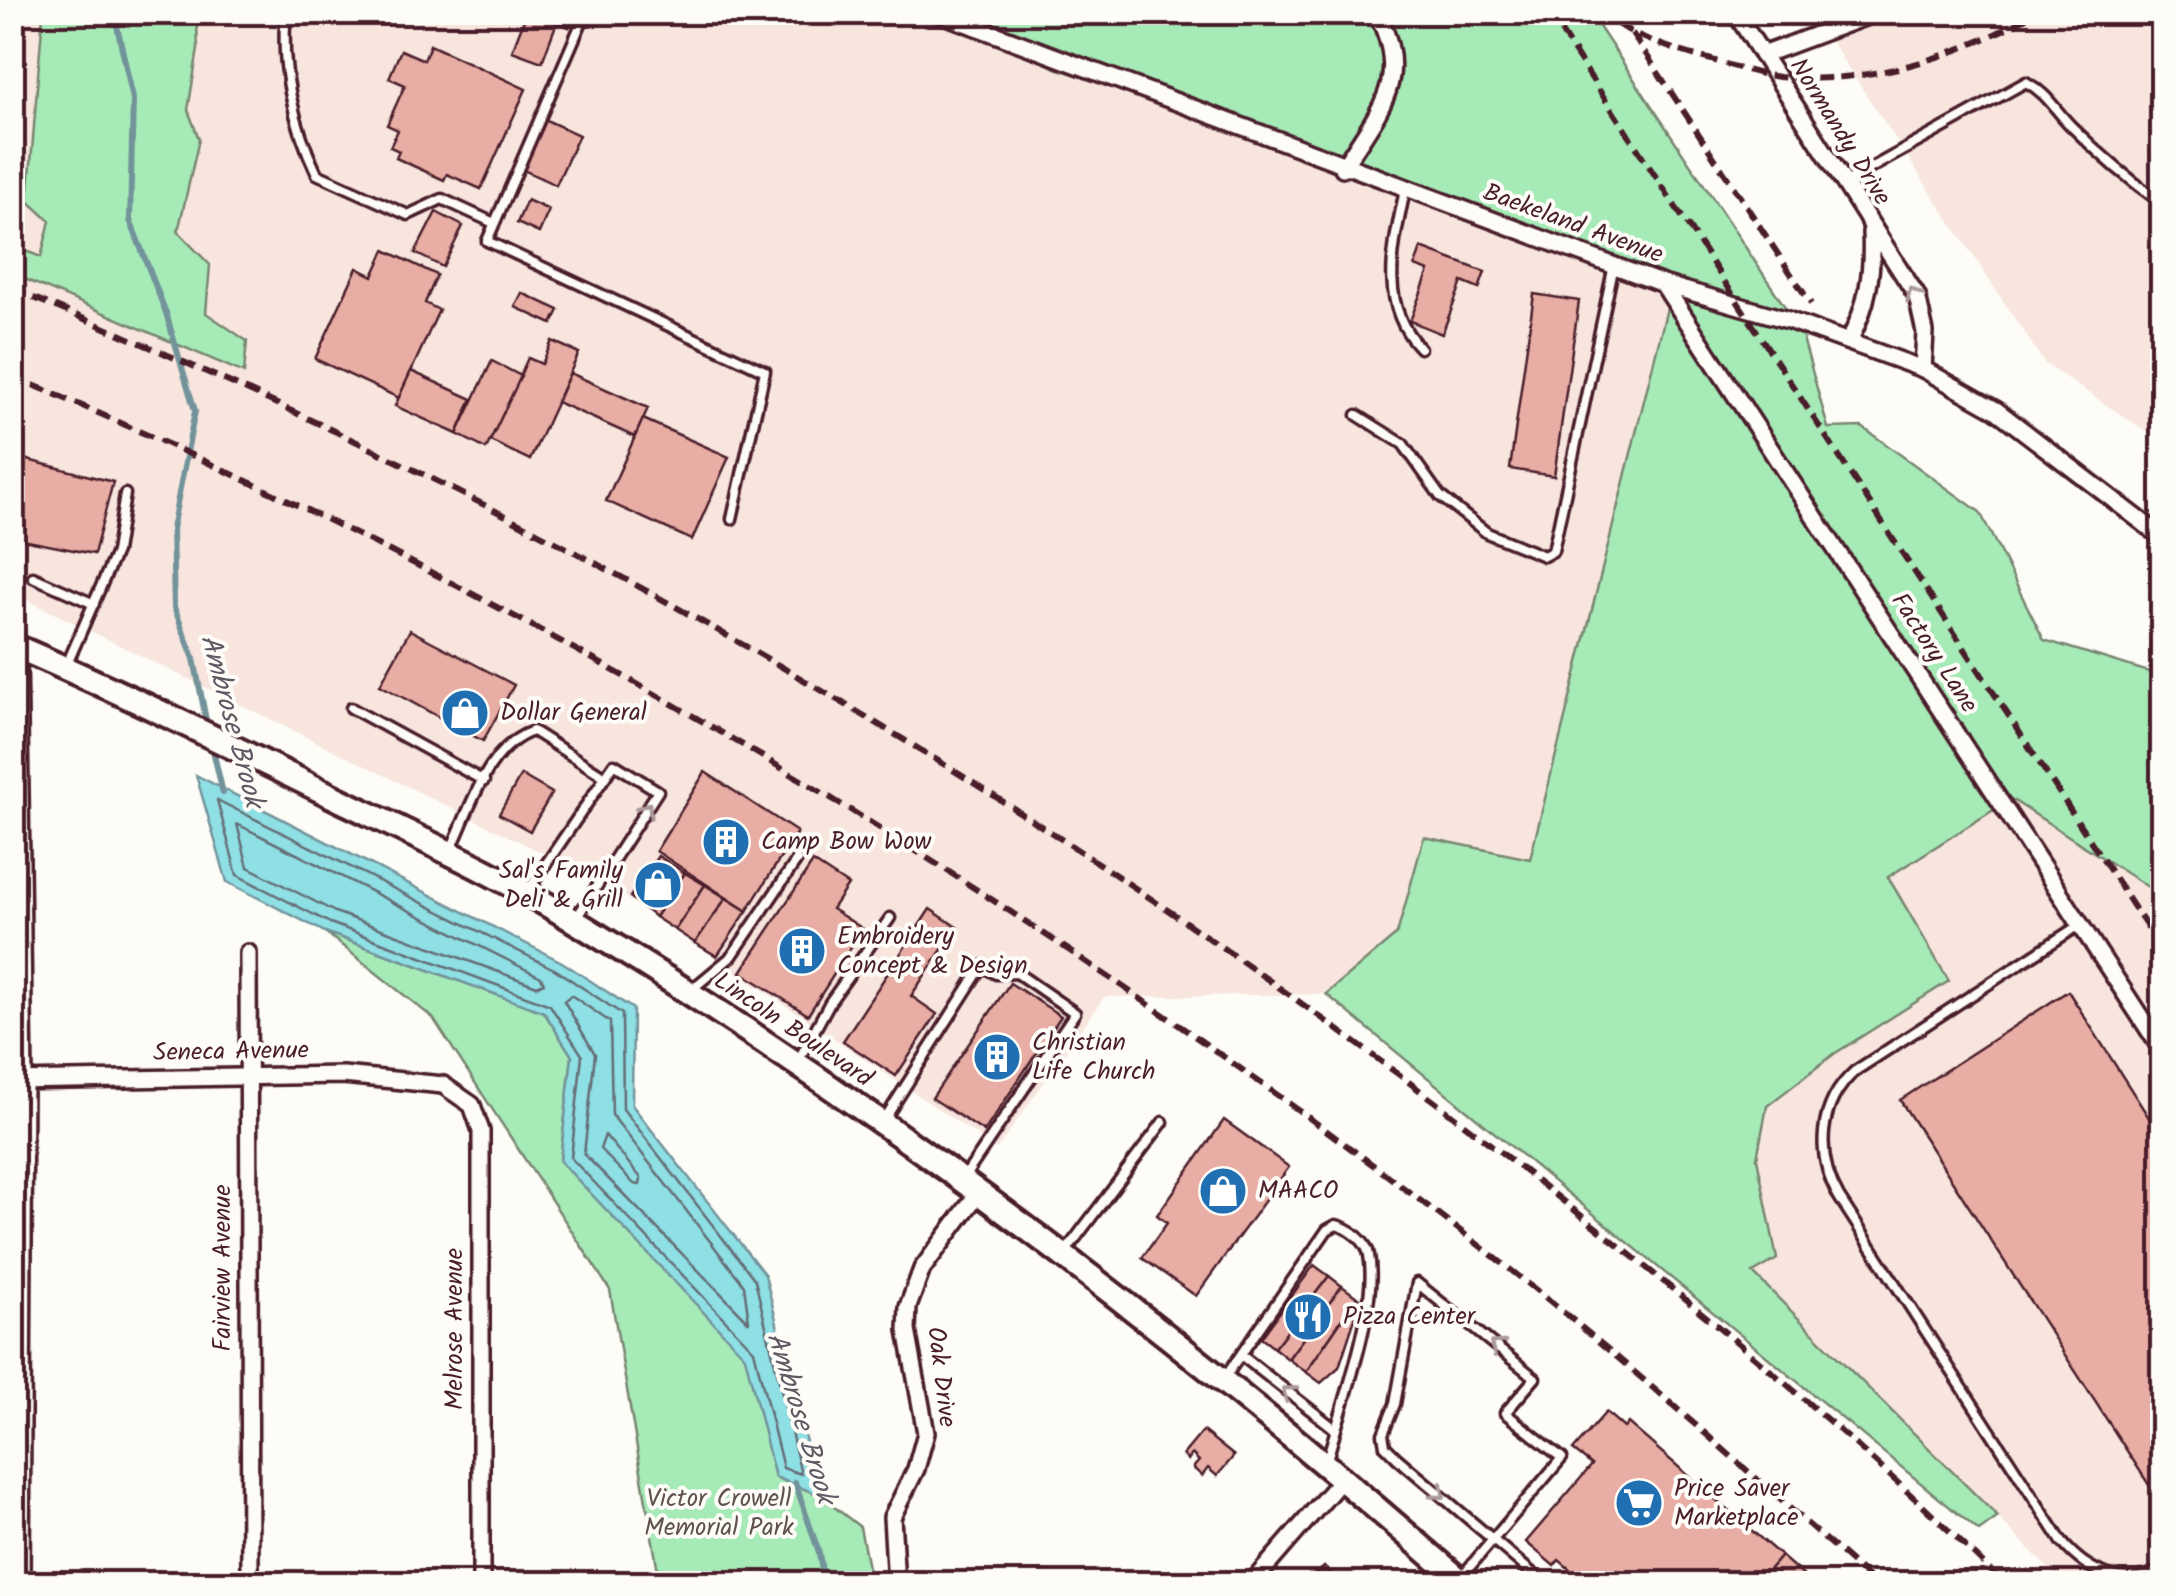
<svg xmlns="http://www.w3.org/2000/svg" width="2175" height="1596" font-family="Kalam,sans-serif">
<rect width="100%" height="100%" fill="#fdfcf7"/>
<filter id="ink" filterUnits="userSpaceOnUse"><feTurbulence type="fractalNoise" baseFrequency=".01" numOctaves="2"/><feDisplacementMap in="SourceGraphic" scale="20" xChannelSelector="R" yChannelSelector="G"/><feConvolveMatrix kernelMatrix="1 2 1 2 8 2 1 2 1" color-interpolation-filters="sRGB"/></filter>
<g filter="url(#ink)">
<g fill="#f7e5de">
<polygon points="1939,12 2162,13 2162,442 2045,364 1816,19 1921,21"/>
<polygon points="12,13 972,13 1053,67 1399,182 1674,284 1530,860 1425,837 1397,934 1326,994 1104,997 997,1149 608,885 13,593"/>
<polygon points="2012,799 2162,896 2162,1583 2063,1583 1753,1273 1777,1259 1757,1158 1767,1106 1834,1054 1949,981 1887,877"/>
</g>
<g fill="#a6ebb7" stroke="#788571" stroke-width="2.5">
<polygon points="43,13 186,13 197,24 198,49 188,110 199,139 178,232 210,265 206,313 247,341 244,373 13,274 13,246 41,257 50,221 28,201"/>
<polygon points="972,13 1590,13 1801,331 1828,428 1862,427 1980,512 2044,640 2162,676 2162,896 2011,799 1888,877 1949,981 1834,1054 1767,1106 1757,1158 1777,1259 1753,1273 1998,1517 1979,1531 1326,994 1397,934 1424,837 1530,859 1673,284 1399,182 1053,67"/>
<polygon points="325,932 544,1012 572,1056 560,1161 746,1356 775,1477 819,1495 860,1527 871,1583 660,1583 610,1290 433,1018"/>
</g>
<polygon fill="#8ee0e5" stroke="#73939b" stroke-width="2.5" points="196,775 562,962 633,1009 632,1105 765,1275 819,1495 775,1477 745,1356 560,1161 572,1056 544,1012 325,932 227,882"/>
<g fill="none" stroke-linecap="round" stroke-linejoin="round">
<g stroke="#656c75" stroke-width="2.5">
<polygon points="217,800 556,970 622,1014 623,1109 755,1280 801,1474 783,1468 754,1350 571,1158 582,1055 550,1005 330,923 237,875"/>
<polygon points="237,824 541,977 544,983 537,986 335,912 248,867"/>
<polygon points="571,995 610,1022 612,1115 744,1285 749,1322 584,1154 595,1054 564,1001"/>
<polygon points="605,1135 641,1178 640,1185 634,1184 600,1149"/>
</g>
<g stroke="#73939b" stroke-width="6">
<polyline points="114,12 133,99 130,220 166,313 195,411 172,529 174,607 194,659 208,730"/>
<polyline points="211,742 223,793"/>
<polyline points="795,1482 819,1553 824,1584"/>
</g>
</g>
<g fill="#e8aea5" stroke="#4a1f2b" stroke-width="2.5">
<polygon points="527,12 575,12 569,27 557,22 542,62 512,51"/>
<polygon points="430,45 526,89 481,189 447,174 444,180 396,158 399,151 390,147 398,130 387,125 405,85 389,78 401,50 424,60"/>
<polygon points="546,120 579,135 556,185 523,170"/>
<polygon points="527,200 549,210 539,233 517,223"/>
<polygon points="436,212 463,226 443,267 415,253"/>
<polygon points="1421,248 1485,272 1479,289 1462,282 1442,334 1410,321 1429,271 1415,266"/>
<polygon points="385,250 437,275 425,303 439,310 399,398 315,359 357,268 373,276"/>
<polygon points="522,293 559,310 552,324 515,307"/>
<polygon points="1534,294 1579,301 1554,476 1510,469"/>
<polygon points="552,341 579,353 530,460 490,441 528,358 542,364"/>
<polygon points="492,361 521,376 486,449 457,434"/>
<polygon points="411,371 472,399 457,434 395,406"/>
<polygon points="570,373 648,408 635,437 557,402"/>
<polygon points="643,419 729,457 692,540 606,501"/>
<polygon points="20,458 113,482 94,554 12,538 12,482"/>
<polygon points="410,630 514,685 483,741 380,685"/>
<polygon points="705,772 797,832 747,911 656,851"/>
<polygon points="521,775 552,793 530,831 499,814"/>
<polygon points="658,856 685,873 655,917 630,897"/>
<polygon points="813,862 848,885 832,909 863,929 808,1015 741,972"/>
<polygon points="685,873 705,885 675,930 655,917"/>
<polygon points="705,885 726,898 695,943 675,930"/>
<polygon points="726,898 747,911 717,956 695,943"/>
<polygon points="930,909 957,927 911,996 937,1014 896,1076 843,1041"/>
<polygon points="1010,983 1061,1016 984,1132 932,1098"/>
<polygon points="2068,991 2162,1138 2162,1505 1900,1100"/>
<polygon points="1224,1120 1289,1167 1196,1296 1142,1258 1167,1223 1157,1215"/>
<polygon points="1314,1265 1329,1276 1274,1348 1261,1338"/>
<polygon points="1329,1276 1342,1286 1288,1359 1274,1348"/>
<polygon points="1342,1286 1357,1297 1306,1372 1288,1359"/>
<polygon points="1357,1297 1361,1300 1339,1367 1321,1383 1306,1372"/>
<polygon points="1606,1412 1624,1428 1628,1423 1781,1556 1757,1584 1587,1584 1559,1560 1554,1566 1526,1542 1592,1465 1573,1450"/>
<polygon points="1203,1431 1234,1456 1217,1476 1208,1468 1202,1476 1193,1468 1199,1461 1192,1454 1188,1460 1183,1455"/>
<polygon points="1781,1556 1813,1584 1757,1584"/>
<polygon points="1324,1567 1335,1577 1329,1584 1315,1575"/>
</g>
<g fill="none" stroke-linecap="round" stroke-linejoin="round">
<g stroke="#4a1f2b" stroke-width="15">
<g id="lane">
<path d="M286 12C280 66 294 126 317 174L408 215 442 199 494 223"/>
<polyline points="586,12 487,241 765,371 732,519"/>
<path d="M1844 183 2026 82C2048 94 2054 109 2071 126 2100 155 2129 180 2162 203"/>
<path d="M1405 190C1394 244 1377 304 1420 348"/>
<polyline points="1357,415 1403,444 1440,496 1487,533 1544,556 1553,551 1614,265"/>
<polyline points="33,577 94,604"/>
<polyline points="67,664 116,552 125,494"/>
<polyline points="351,708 484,781"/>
<path d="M451 849C471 808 486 747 533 731L605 777"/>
<polyline points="527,892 614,764 658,791 577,917"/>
<path d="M2081 924 1855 1071C1818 1104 1815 1155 1839 1197L2062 1542C2088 1573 2125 1589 2162 1569"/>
<polyline points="691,990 732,956 797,860"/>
<polyline points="798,1061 830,1002 890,918"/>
<polyline points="884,1120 982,966 996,974 1017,973 1075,1013 963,1179"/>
<polyline points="1066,1251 1163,1122"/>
<polyline points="1241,1355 1335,1429"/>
<path d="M1224 1379 1327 1230 1336 1225C1349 1228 1367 1241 1369 1255 1379 1305 1341 1408 1327 1460"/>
<polyline points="1462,1576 1562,1458 1505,1413 1535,1378 1417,1283 1395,1404 1383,1434 1385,1446 1397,1458 1545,1584"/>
</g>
</g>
<g stroke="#4a1f2b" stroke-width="22">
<g id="street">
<polyline points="936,12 1663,284 1788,320 1923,369 1996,410 2162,537"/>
<polyline points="1735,12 1917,296 1925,332 1923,369"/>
<polyline points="1762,55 1878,12"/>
<path d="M1343 168C1378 111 1413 79 1376 12"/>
<polyline points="1663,284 2162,1050"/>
<path d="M1849 341C1868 305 1873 273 1871 232"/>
<polyline points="18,648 24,1080 21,1584"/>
<polyline points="248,953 250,1584"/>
<polyline points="12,1081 343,1075 443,1085 472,1105 481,1131 481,1584"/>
<polyline points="896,1584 892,1517 916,1469 926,1433 907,1330 908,1307 922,1269 979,1192"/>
<polyline points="1251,1584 1342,1479"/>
</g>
</g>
<g stroke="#4a1f2b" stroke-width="30">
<path id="secondary" d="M12 645C122 692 229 745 336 798 417 837 500 875 576 922 892 1114 1186 1340 1464 1584"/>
</g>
<use href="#lane" stroke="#fdfcf7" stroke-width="8"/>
<use href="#street" stroke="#fdfcf7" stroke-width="15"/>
<use href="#secondary" stroke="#fdfcf7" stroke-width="22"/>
<g stroke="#4a1f2b" stroke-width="6" stroke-dasharray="15 8" stroke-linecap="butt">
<polyline points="1548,12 2162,950"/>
<path d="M1598 12C1630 35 1667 48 1704 58 1728 64 1754 74 1779 77 1868 86 1960 56 2037 12"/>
<polyline points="1632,33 1811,304"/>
<path d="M12 289C551 508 1054 804 1512 1161 1682 1294 1851 1432 2004 1584"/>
<path d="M12 376C542 598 1049 911 1502 1263 1631 1364 1752 1476 1876 1584"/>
</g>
</g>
<defs><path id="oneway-chevron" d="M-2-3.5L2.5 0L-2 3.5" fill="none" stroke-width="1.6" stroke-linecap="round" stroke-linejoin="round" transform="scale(2.5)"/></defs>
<g stroke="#ac999b">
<use href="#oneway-chevron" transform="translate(1913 294) rotate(-116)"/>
<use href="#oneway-chevron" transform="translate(646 809) rotate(-57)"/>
<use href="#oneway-chevron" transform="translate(1496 1346) rotate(-144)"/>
<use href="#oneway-chevron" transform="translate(1288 1392) rotate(-142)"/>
<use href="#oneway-chevron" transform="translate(1439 1493) rotate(40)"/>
</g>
</g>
<defs>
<g id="shop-disc" transform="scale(2.5)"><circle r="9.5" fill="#1f6fb2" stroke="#fdfcf7"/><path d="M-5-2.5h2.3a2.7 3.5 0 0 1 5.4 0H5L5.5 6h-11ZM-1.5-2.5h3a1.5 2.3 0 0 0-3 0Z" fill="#fff"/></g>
<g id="building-disc" transform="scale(2.5)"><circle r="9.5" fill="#1f6fb2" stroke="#fdfcf7"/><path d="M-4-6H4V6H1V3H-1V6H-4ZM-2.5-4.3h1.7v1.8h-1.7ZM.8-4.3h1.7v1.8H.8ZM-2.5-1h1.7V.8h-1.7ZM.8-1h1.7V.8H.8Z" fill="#fff"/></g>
<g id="restaurant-disc" transform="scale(2.5)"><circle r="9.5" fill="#1f6fb2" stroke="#fdfcf7"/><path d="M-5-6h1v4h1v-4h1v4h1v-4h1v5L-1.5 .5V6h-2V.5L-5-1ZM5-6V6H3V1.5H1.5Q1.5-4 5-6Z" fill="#fff"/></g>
<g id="supermarket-disc" transform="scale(2.5)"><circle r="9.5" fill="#1f6fb2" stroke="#fdfcf7"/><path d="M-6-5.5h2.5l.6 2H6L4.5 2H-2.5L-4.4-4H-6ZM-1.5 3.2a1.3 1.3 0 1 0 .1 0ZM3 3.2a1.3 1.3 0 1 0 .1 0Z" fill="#fff"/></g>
</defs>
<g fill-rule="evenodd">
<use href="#shop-disc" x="465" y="713"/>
<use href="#building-disc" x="726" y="842"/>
<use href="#shop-disc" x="658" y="885"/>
<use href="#building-disc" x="802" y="951"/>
<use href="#building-disc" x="997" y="1057"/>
<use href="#shop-disc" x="1223" y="1191"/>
<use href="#restaurant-disc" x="1308" y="1317"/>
<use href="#supermarket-disc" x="1639" y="1503"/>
</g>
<g text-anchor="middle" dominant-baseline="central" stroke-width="8" stroke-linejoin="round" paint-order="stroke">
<g font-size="25" fill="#4a1f2b" stroke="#fdfcf7">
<text transform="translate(1840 132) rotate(58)">Normandy Drive</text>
<text transform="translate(1573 224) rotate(20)">Baekeland Avenue</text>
<text transform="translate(1934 653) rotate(57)">Factory Lane</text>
<text transform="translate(793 1030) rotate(34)">Lincoln Boulevard</text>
<text transform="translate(231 1052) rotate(-1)">Seneca Avenue</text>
<text transform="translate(223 1268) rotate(-90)">Fairview Avenue</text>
<text transform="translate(455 1329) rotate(-90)">Melrose Avenue</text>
<text transform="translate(941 1377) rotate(83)">Oak Drive</text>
</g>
<g font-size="25" fill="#4a1f2b" stroke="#fdfcf7" text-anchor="start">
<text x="500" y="713">Dollar General</text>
<text x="761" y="842">Camp Bow Wow</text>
<text x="623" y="871" text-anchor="end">Sal's Family<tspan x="623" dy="29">Deli &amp; Grill</tspan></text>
<text x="837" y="937">Embroidery<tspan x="837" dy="29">Concept &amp; Design</tspan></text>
<text x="1032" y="1043">Christian<tspan x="1032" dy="29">Life Church</tspan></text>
<text x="1258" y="1191">MAACO</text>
<text x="1343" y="1317">Pizza Center</text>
<text x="1674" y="1489">Price Saver<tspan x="1674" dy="29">Marketplace</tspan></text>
</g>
<g font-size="25" fill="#61524e" stroke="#fdfcf7">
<text x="719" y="1499">Victor Crowell<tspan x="719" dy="29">Memorial Park</tspan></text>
</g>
<g font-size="28" font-style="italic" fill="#5e5963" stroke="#fdfcf7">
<text transform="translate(231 721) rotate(75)">Ambrose Brook</text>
<text transform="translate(800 1418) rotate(73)">Ambrose Brook</text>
</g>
</g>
<rect width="2175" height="1596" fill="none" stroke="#fdfcf7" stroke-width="50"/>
<rect x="25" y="25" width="2125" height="1546" fill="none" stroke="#4a1f2b" stroke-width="4" filter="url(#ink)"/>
</svg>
